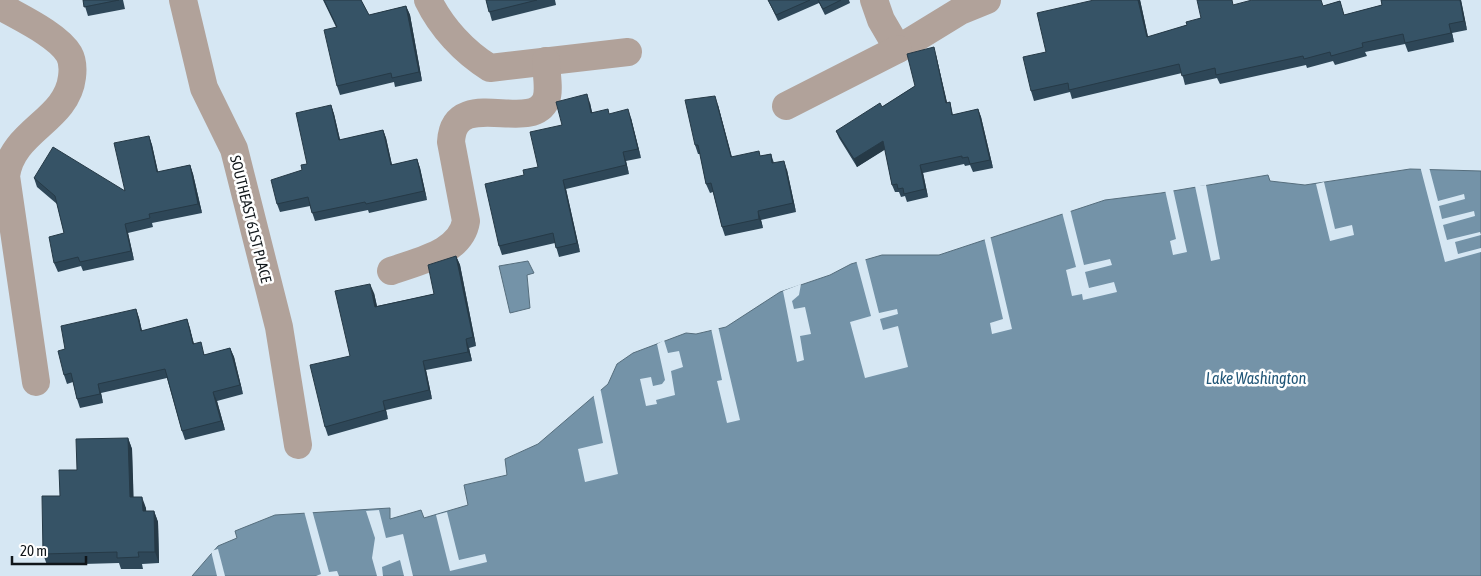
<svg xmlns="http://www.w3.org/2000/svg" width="1481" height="576" font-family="'Asap Condensed',sans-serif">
<rect width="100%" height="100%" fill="#d6e7f3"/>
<g fill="#7493a8" stroke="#566e7d">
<polygon points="1410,169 1481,171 1481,576 192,576 218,546 237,538 235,531 275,515 390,508 390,519 421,510 424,518 468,505 464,485 507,475 505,459 538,444 608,384 617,364 633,353 686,333 696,334 726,327 780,292 830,275 851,264 882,255 939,255 1105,200 1161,193 1268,175 1270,181 1305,185"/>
<polygon points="528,261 534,273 527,275 530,308 510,313 499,266"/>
</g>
<g fill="#d6e7f3">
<polygon points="1420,166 1429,167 1438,201 1464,194 1465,199 1439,206 1442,219 1474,211 1475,216 1443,225 1447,240 1480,232 1481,235 1455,242 1458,254 1481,248 1481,252 1445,262"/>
<polygon points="1324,182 1335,229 1352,225 1354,235 1330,241 1316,184"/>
<polygon points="1206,185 1220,259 1211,261 1195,186"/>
<polygon points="1173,189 1187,252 1173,255 1170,241 1176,239 1165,190"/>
<polygon points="1070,209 1084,265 1110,259 1112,265 1085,272 1089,288 1114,282 1117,292 1083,300 1082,294 1072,296 1066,270 1076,267 1062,212"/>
<polygon points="990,235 1012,329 992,334 990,323 1003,319 984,237"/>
<polygon points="865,258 879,313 897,309 898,314 880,319 883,330 898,326 908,367 865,378 850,322 871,316 856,260"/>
<polygon points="801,284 799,295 792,301 794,309 805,307 811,334 800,336 804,360 797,362 783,291"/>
<polygon points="718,326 740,420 727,423 717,381 722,380 711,328"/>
<polygon points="664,340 668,353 679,351 683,367 671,371 675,395 656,400 657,404 646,406 640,379 651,377 653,386 662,384 665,380 657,344"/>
<polygon points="600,387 618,474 585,482 578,449 603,443 593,393"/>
<polygon points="312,510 329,572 337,571 339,576 316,576 321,574 304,511"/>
<polygon points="379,510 386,538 403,534 413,576 404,576 400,560 382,567 383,576 377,576 372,558 375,538 366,511"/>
<polygon points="447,512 459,560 485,554 487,562 450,571 436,515"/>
<polygon points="218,549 225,576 217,576 211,551"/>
</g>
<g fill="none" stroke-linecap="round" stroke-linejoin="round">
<g stroke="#b1a29a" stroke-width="28">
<polyline points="183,0 204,88 234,149 279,327 298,445"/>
<path d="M428 0C441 27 464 52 490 68L628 52"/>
<polyline points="874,0 881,20 898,49 960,11 987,0"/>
<path d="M0 6C19 17 58 35 69 54 73 61 73 69 72 77 67 121 12 130 6 176L36 382"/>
<polyline points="786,106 898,49"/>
<path d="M391 271C418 261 461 253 466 221L451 142C454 85 531 135 546 100 550 90 546 72 546 61"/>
</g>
</g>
<g fill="#2e4758">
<polygon points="83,0 123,0 125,9 88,16"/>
<polygon points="323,0 361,0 369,15 406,6 410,15 422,81 395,87 394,82 340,95 337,86 336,27"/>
<polygon points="486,0 555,0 556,5 492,21"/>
<polygon points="768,0 849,0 850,3 825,15 819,3 778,21"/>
<polygon points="1094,0 1140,0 1148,37 1187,25 1201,18 1234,5 1323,6 1340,1 1344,15 1382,5 1381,0 1461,0 1467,30 1452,33 1454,42 1408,52 1405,44 1365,52 1367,56 1335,65 1333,61 1307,68 1306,65 1220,84 1217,78 1185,85 1182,73 1072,99 1070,92 1034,101 1031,91 1046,52"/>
<polygon points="936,55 947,103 950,102 953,115 978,109 981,117 993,168 973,172 970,165 965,166 964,164 923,173 928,197 907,202 905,196 901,197 899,192 895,192 892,185 885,149 857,167 839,138 836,131 882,107 915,86"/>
<polygon points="590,103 592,112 609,114 631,118 641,158 626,161 629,174 566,189 580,252 559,257 555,243 502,255 499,246 524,175 538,167 562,125"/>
<polygon points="331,105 334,114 340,140 383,130 386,138 392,165 417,159 420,168 427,200 369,213 368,210 315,221 310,206 280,212 277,204 307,164"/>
<polygon points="718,105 732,157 760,156 771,154 774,163 787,170 796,212 761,220 763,228 725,236 722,227 713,192 710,193 706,184 700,154 698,154 695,145"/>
<polygon points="149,136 152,145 158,172 190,165 193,174 202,213 152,223 153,227 128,233 134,260 83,271 81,266 58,272 54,263 64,233 57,204 37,187 34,178 125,191"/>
<polygon points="456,256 460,265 476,346 469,348 472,361 426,370 432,399 386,410 388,419 328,436 325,427 350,356 374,293 377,306 434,294"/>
<polygon points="136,309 139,318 142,331 187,319 194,344 205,355 230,348 234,357 243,394 217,401 225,430 185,440 182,431 167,378 101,393 103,403 80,408 77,399 73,382 67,384 64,375 65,349"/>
<polygon points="128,438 132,449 133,497 146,508 146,511 154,511 158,522 159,563 142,564 143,569 121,569 119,563 47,565 43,554 60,496 77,470"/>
</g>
<g fill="#263a47">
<polygon points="1138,0 1140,0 1150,46 1147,37"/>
<polygon points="1460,0 1461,0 1467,30 1464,21"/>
<polygon points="406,6 410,15 422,81 419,72"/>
<polygon points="1449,24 1452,33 1454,42 1451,33"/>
<polygon points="934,47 936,55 949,111 946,103"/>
<polygon points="587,94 590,103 594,122 591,113"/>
<polygon points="715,96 718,105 734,166 731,157"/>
<polygon points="331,105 334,114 342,148 339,140"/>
<polygon points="628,109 631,118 641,158 638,149"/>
<polygon points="978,109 981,117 993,168 990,160"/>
<polygon points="383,130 386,138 394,174 391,165"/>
<polygon points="149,136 152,145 160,181 157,172"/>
<polygon points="883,141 886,149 857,167 854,159"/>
<polygon points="623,152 626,161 629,174 626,165"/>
<polygon points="417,159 420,168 427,200 424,191"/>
<polygon points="784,161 787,170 796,212 793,203"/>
<polygon points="190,165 193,174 202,213 198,204"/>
<polygon points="920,165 923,173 928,197 925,189"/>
<polygon points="563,180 566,189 580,252 577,243"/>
<polygon points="758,211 761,220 763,228 759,219"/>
<polygon points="125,224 128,233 134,260 131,251"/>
<polygon points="456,256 460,265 476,346 473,337"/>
<polygon points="370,284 374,293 379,316 375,307"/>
<polygon points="136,309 139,318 144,340 141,331"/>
<polygon points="187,319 190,328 196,353 193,344"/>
<polygon points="466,339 469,348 472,361 468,352"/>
<polygon points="230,348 234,357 243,394 240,385"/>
<polygon points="423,361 426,370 432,399 429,390"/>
<polygon points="98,384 101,393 103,403 100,394"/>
<polygon points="213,392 217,401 225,430 221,421"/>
<polygon points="383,401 386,410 388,419 385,410"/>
<polygon points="128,438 132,449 134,508 130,497"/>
<polygon points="142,497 146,508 147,522 143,511"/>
<polygon points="154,511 158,522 159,563 155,552"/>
</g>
<g fill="#365366" stroke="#263a47">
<polygon points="83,0 119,0 84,7"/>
<polygon points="324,0 361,0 369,15 406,6 419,72 392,78 391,73 337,86 324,30 337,27"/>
<polygon points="486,0 537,0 489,12"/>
<polygon points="768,0 810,0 776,15"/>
<polygon points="818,0 841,0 823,9"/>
<polygon points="1094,0 1138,0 1147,37 1187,25 1186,22 1201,18 1197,0 1232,0 1233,5 1252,0 1321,0 1323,6 1340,1 1344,15 1382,5 1381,0 1460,0 1464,21 1449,24 1451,33 1405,43 1403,34 1362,43 1363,47 1331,56 1330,52 1304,59 1303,56 1216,75 1215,68 1182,76 1179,64 1069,90 1068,83 1031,91 1023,57 1046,52 1037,13"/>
<polygon points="934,47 946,103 950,102 952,115 978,109 990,160 970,164 968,157 962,158 962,156 920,165 925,189 904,194 903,188 898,189 897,184 892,185 883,141 854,159 836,131 880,103 882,107 915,86 907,54"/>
<polygon points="587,94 591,113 608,109 609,114 628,109 638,149 623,152 626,165 563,180 577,243 556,248 553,233 499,246 485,184 524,175 523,170 538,167 530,132 562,125 556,102"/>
<polygon points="715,96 731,157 759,151 760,156 771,154 772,163 784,161 793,203 758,211 759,219 722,227 711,183 706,184 698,145 695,145 685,100"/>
<polygon points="331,105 339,140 383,130 391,165 417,159 424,191 366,204 365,202 312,213 308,197 277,204 271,180 302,170 301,165 307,164 296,113"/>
<polygon points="149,136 157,172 190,165 198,204 149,214 150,218 125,224 131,251 80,262 78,257 54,263 49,237 64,233 55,196 34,178 53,147 125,191 114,143"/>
<polygon points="456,256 473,337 466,339 468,352 423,361 429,390 383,401 385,410 325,427 310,365 350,356 335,291 370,284 375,307 434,294 428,265"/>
<polygon points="136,309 141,331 187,319 193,344 201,342 204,355 230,348 240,385 213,392 221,421 182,431 165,369 98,384 100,394 77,399 71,373 64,375 58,351 65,349 61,326"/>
<polygon points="128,438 130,497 142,497 143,511 154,511 155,552 138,552 139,557 117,558 117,552 43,554 42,496 60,496 59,470 77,470 76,439"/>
</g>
<g text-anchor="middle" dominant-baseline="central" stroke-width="5" stroke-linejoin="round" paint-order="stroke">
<g font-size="15" fill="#10161a" stroke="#fff">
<text transform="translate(251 219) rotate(76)">SOUTHEAST 61ST PLACE</text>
</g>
<g font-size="16" font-style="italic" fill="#225778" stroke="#fff">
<text x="1256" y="378">Lake Washington</text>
</g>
</g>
<path d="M12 556v8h74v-8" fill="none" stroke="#10161a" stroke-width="2.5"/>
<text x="20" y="556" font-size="15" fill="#10161a" stroke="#ffffff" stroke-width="4" paint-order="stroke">20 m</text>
</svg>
